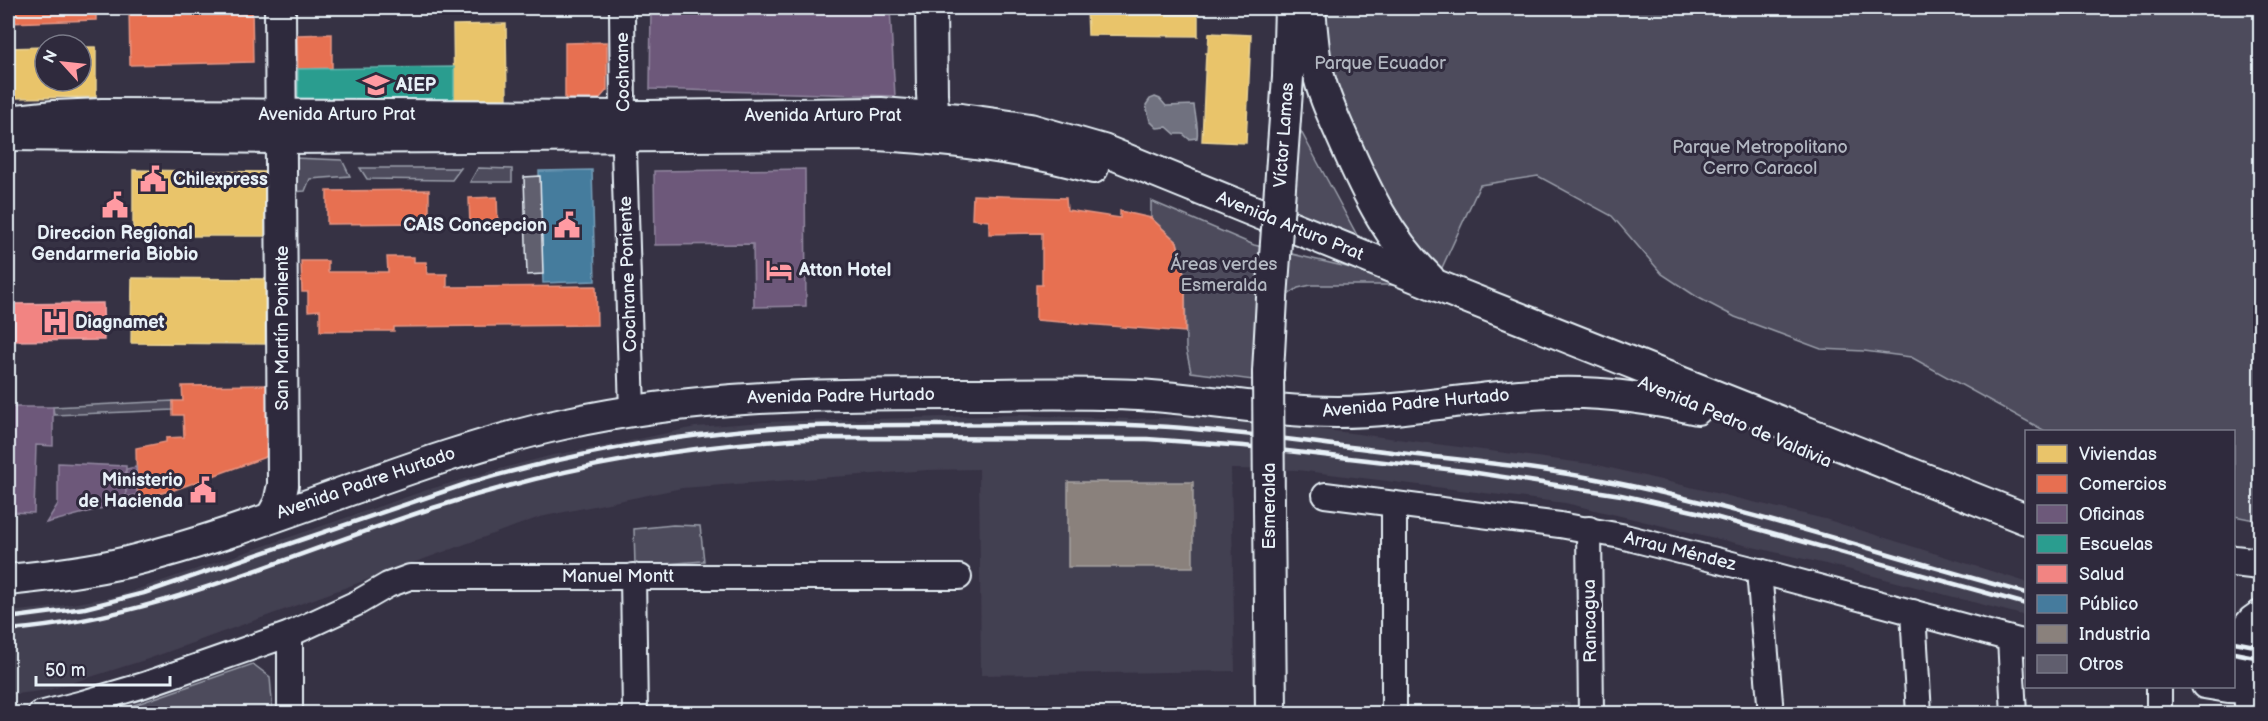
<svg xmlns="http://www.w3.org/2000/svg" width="2268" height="721" font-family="'Balsamiq Sans',sans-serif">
<rect width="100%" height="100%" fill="#363244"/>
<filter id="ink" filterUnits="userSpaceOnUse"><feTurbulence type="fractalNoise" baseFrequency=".0167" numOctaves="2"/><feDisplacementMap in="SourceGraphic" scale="12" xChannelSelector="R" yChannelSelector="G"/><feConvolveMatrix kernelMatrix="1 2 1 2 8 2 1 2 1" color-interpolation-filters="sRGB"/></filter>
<g filter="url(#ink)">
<g fill="#433f51">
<polygon points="1018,415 1131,419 1190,417 1319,429 1598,465 1825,519 2026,582 2026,616 1851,570 1565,503 1297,470 1231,469 1235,671 981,675 979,469 928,470 682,488 540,517 148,659 49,690 8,695 8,612 48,608 118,596 427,490 488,472 553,455 616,444 695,427 765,422"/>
<polygon points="1570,702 1570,713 1520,713 1520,703"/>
</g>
<g fill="#4d4b5c" stroke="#9a9eaa" stroke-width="1.5">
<polygon points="1322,8 2260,8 2260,521 2234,516 2234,432 2045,431 1911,357 1864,351 1821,349 1735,317 1697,297 1662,274 1612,216 1538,176 1480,185 1440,272 1412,245 1338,112"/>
<polygon points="1297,124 1365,250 1292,220"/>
<polygon points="293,158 342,160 350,176 310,179 305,191 292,192"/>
<polygon points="360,168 461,168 452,180 367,179"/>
<polygon points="478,168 512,169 512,182 470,182"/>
<polygon points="1151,201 1254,245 1351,268 1395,285 1311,285 1298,288 1285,297 1257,295 1253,380 1191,372 1186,349 1185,280 1181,257 1177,242 1151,218"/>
<polygon points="173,401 174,410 54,415 53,407"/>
<polygon points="673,525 700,526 704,561 635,566 634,529"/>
<polygon points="253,664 270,677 273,713 111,713"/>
</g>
<path fill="#70717f" stroke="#a0a4af" stroke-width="1.5" d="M1155 97 1160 99 1166 106 1194 105C1195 115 1199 129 1197 138L1189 139 1183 134H1175L1167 127 1157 128 1150 121 1146 105 1150 99Z"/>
<g fill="#e9c46a" stroke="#e9d295" stroke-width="1.5">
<polygon points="1087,8 1198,8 1198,36 1088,35"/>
<polygon points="506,24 507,100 454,101 453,25"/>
<polygon points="1209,33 1251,35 1246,143 1202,141 1206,53 1208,53"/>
<polygon points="45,47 45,81 81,81 81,47 96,47 96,97 8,98 8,48"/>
<polygon points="133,170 267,172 266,236 133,236"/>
<polygon points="132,278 265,279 265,344 131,343"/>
</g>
<g fill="#e76f51" stroke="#e79683" stroke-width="1.5">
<polygon points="8,8 96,8 96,20 8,23"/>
<polygon points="129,8 252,8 253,62 130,65"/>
<polygon points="332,34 332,68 298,69 297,35"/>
<polygon points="607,42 607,90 599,99 565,99 565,43"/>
<polygon points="429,190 429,223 327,224 327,191"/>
<polygon points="973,195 1066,198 1067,210 1120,218 1120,211 1151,218 1177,242 1185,280 1185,332 1036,320 1036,285 1042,285 1042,233 989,234 989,221 972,219"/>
<polygon points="497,197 498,225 470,226 469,198"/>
<polygon points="387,257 414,257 414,262 426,262 427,274 447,274 447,287 596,286 597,325 394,327 394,331 320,331 320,310 308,311 308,292 302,292 301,261 328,261 328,272 388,272"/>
<polygon points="269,385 271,455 174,490 137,499 136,448 166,442 166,438 184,437 183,415 173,415 173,401 183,401 182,386"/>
</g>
<g fill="#6d597a" stroke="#9287a0" stroke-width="1.5">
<polygon points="651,8 890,8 895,96 650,89"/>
<polygon points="805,169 806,306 754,307 753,244 655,245 654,171"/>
<polygon points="8,407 53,407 53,446 36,445 34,513 8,512"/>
<polygon points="58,463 126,466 126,502 46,523 58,504"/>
<polygon points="136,467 137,495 126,497 126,469"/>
</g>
<polygon fill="#2a9d8f" stroke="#63b6ae" stroke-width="1.5" points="454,67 454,101 298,103 298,69"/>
<polygon fill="#f28482" stroke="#efa5a5" stroke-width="1.5" points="103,303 104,340 8,341 8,304"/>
<polygon fill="#457b9d" stroke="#769eb8" stroke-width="1.5" points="592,170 595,281 543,283 539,171"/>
<rect fill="#8a817c" stroke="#a6a3a1" stroke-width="1.5" x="1068" y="482" width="125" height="85"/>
<polygon fill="#605e6e" stroke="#e8f1f8" stroke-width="1.5" points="540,176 543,274 527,275 524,177"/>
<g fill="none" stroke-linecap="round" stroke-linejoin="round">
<g stroke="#e8f1f8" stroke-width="28">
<g id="minor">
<polyline points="622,8 623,116 632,411"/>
<polyline points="1325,495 1560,525 1621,536 1759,571 2026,643"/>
<polyline points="1394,504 1394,714"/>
<polyline points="1589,529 1591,714"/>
<polyline points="1759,571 1771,714"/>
<polyline points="633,576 635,714"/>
<polyline points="1913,612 1919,714"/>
<polyline points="290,634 290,714"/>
<polyline points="2242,634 2242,654 2248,714"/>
<polyline points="2010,639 2014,714"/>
<polyline points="2159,686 2159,714"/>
<polyline points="2204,686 2228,690 2260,691"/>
<polyline points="40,714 83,703 144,685 290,634 357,603 388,585 410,577 959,577"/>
</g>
</g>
<g stroke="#e8f1f8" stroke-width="34">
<g id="major">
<polyline points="931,8 932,94 935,136"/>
<path d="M1310 8C1312 29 1313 51 1318 72 1323 96 1334 118 1344 141 1366 191 1389 240 1429 278"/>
<polyline points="1288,77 1290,8"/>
<polyline points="8,121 54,116 102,114 645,116 881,113 961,119 1030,129 1103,150 1438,286 2026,519"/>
<path d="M8 135 281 138 877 135C947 139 1026 148 1093 168"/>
<polyline points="1268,372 1272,298"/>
<polyline points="1269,508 1271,714"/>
<polyline points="272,516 279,503 283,485 280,8"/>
<polyline points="2234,561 2260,564"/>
<path d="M8 580C48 576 88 571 127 562 275 526 413 457 563 424 693 395 825 394 958 394 1018 394 1079 392 1139 395 1205 399 1271 412 1337 412 1409 412 1480 395 1552 393 1601 391 1649 398 1697 409"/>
<polyline points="2242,634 2253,621 2260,616"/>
</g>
</g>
<use href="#minor" stroke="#2f2a3d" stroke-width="24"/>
<use href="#major" stroke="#2f2a3d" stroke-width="30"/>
<g stroke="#e8f1f8" stroke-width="4.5">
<path d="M8 618 85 608 144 593 469 483C553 459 639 441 726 432 796 424 869 425 940 425 1017 424 1094 422 1170 427 1239 432 1308 442 1376 450 1455 460 1534 466 1612 482 1752 510 1889 556 2026 593"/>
<path d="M8 630C156 619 293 553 433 508 563 466 694 443 830 438L1147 439 1244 446 1464 471 1621 495 1697 512 2026 604"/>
<polyline points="2234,642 2260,647"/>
<polyline points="2234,653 2260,658"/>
</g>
<g stroke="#e8f1f8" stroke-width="34" stroke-linecap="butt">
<g id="major-bridge">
<polyline points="1272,298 1288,77"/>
<polyline points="1268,372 1269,508"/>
</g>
</g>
<use href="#major-bridge" stroke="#2f2a3d" stroke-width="30"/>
</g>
</g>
<defs>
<g id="university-bare" transform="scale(2.07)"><path d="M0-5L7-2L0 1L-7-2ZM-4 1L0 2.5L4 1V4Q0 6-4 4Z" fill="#ff9aa2" stroke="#2f2a3d" stroke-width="2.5" paint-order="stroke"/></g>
<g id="civic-bare" transform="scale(2.07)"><path d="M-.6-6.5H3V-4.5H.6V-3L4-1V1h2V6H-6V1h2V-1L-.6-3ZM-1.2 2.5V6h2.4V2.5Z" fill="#ff9aa2" stroke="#2f2a3d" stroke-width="2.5" paint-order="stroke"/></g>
<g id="hotel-bare" transform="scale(2.07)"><path d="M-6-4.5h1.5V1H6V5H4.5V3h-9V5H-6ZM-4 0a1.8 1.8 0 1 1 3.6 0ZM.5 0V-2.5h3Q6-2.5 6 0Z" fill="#ff9aa2" stroke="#2f2a3d" stroke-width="2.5" paint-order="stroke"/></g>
<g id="hospital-bare" transform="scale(2.07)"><path d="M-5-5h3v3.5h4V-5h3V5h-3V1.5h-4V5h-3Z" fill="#ff9aa2" stroke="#2f2a3d" stroke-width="2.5" paint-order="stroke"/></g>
</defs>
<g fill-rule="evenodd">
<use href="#university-bare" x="376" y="85"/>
<use href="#civic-bare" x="153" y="179"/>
<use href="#civic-bare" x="115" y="205"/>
<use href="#civic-bare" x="567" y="225"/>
<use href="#hotel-bare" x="779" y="270"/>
<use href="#hospital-bare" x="55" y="322"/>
<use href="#civic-bare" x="203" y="490"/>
</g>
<g text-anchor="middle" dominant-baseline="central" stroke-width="6" stroke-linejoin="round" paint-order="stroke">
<g font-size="18" fill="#b2b7c1" stroke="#2f2a3d">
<text x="1380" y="63">Parque Ecuador</text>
<text x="1760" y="147">Parque Metropolitano<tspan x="1760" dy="21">Cerro Caracol</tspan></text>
<text x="1224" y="264">Áreas verdes<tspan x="1224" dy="21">Esmeralda</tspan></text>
</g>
<g font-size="18" fill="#e8f1f8" stroke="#2f2a3d">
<text transform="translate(623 72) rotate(-91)">Cochrane</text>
<text x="337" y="114">Avenida Arturo Prat</text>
<text x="823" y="115">Avenida Arturo Prat</text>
<text transform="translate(1284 135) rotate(-86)">Víctor Lamas</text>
<text transform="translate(1290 226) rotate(22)">Avenida Arturo Prat</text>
<text transform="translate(628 274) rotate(-92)">Cochrane Poniente</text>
<text transform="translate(282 328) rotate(-90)">San Martín Poniente</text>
<text transform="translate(841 396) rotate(-1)">Avenida Padre Hurtado</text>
<text transform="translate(1416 403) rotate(-5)">Avenida Padre Hurtado</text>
<text transform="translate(1735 422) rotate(23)">Avenida Pedro de Valdivia</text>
<text transform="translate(366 483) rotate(-19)">Avenida Padre Hurtado</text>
<text transform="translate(1269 506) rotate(-90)">Esmeralda</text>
<text transform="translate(1680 551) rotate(14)">Arrau Méndez</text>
<text x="618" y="576">Manuel Montt</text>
<text transform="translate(1590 621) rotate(-91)">Rancagua</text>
</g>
<g font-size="18" font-weight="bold" fill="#e8f1f8" stroke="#2f2a3d" text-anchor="start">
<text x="396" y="85">AIEP</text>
<text x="173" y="179">Chilexpress</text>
<text x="547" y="225" text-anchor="end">CAIS Concepcion</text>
<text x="115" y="233" text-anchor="middle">Direccion Regional<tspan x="115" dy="21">Gendarmeria Biobio</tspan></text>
<text x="799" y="270">Atton Hotel</text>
<text x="75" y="322">Diagnamet</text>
<text x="183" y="480" text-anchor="end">Ministerio<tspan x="183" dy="21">de Hacienda</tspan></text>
</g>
</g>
<rect width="2268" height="721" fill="none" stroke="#2f2a3d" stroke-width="30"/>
<rect x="15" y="15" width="2238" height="691" fill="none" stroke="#e8f1f8" stroke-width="2" filter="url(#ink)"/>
<rect x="2025" y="430" width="210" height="258" fill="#2f2a3d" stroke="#797a88" stroke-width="1.5"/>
<rect x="2037" y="445" width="30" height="18" fill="#e9c46a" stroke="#797a88" stroke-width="1.5"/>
<text x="2079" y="460" font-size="18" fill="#e8f1f8">Viviendas</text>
<rect x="2037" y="475" width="30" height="18" fill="#e76f51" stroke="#797a88" stroke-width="1.5"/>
<text x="2079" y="490" font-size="18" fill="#e8f1f8">Comercios</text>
<rect x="2037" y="505" width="30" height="18" fill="#6d597a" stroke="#797a88" stroke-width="1.5"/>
<text x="2079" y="520" font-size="18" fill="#e8f1f8">Oficinas</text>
<rect x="2037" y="535" width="30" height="18" fill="#2a9d8f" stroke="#797a88" stroke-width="1.5"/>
<text x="2079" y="550" font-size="18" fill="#e8f1f8">Escuelas</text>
<rect x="2037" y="565" width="30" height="18" fill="#f28482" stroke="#797a88" stroke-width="1.5"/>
<text x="2079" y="580" font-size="18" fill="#e8f1f8">Salud</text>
<rect x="2037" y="595" width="30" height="18" fill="#457b9d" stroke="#797a88" stroke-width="1.5"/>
<text x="2079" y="610" font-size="18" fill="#e8f1f8">Público</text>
<rect x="2037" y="625" width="30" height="18" fill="#8a817c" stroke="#797a88" stroke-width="1.5"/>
<text x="2079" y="640" font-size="18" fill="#e8f1f8">Industria</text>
<rect x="2037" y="655" width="30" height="18" fill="#605e6e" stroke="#797a88" stroke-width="1.5"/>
<text x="2079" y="670" font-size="18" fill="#e8f1f8">Otros</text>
<g transform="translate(63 63) rotate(297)"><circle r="28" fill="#2f2a3d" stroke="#797a88" stroke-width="1.5"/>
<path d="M0-4.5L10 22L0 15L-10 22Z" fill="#ff9aa2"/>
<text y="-9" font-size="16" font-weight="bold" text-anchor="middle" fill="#e8f1f8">N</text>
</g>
<path d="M36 676v9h134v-9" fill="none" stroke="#e8f1f8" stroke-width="3"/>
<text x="45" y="676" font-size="18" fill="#e8f1f8" stroke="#2f2a3d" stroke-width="4.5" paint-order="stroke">50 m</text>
</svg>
